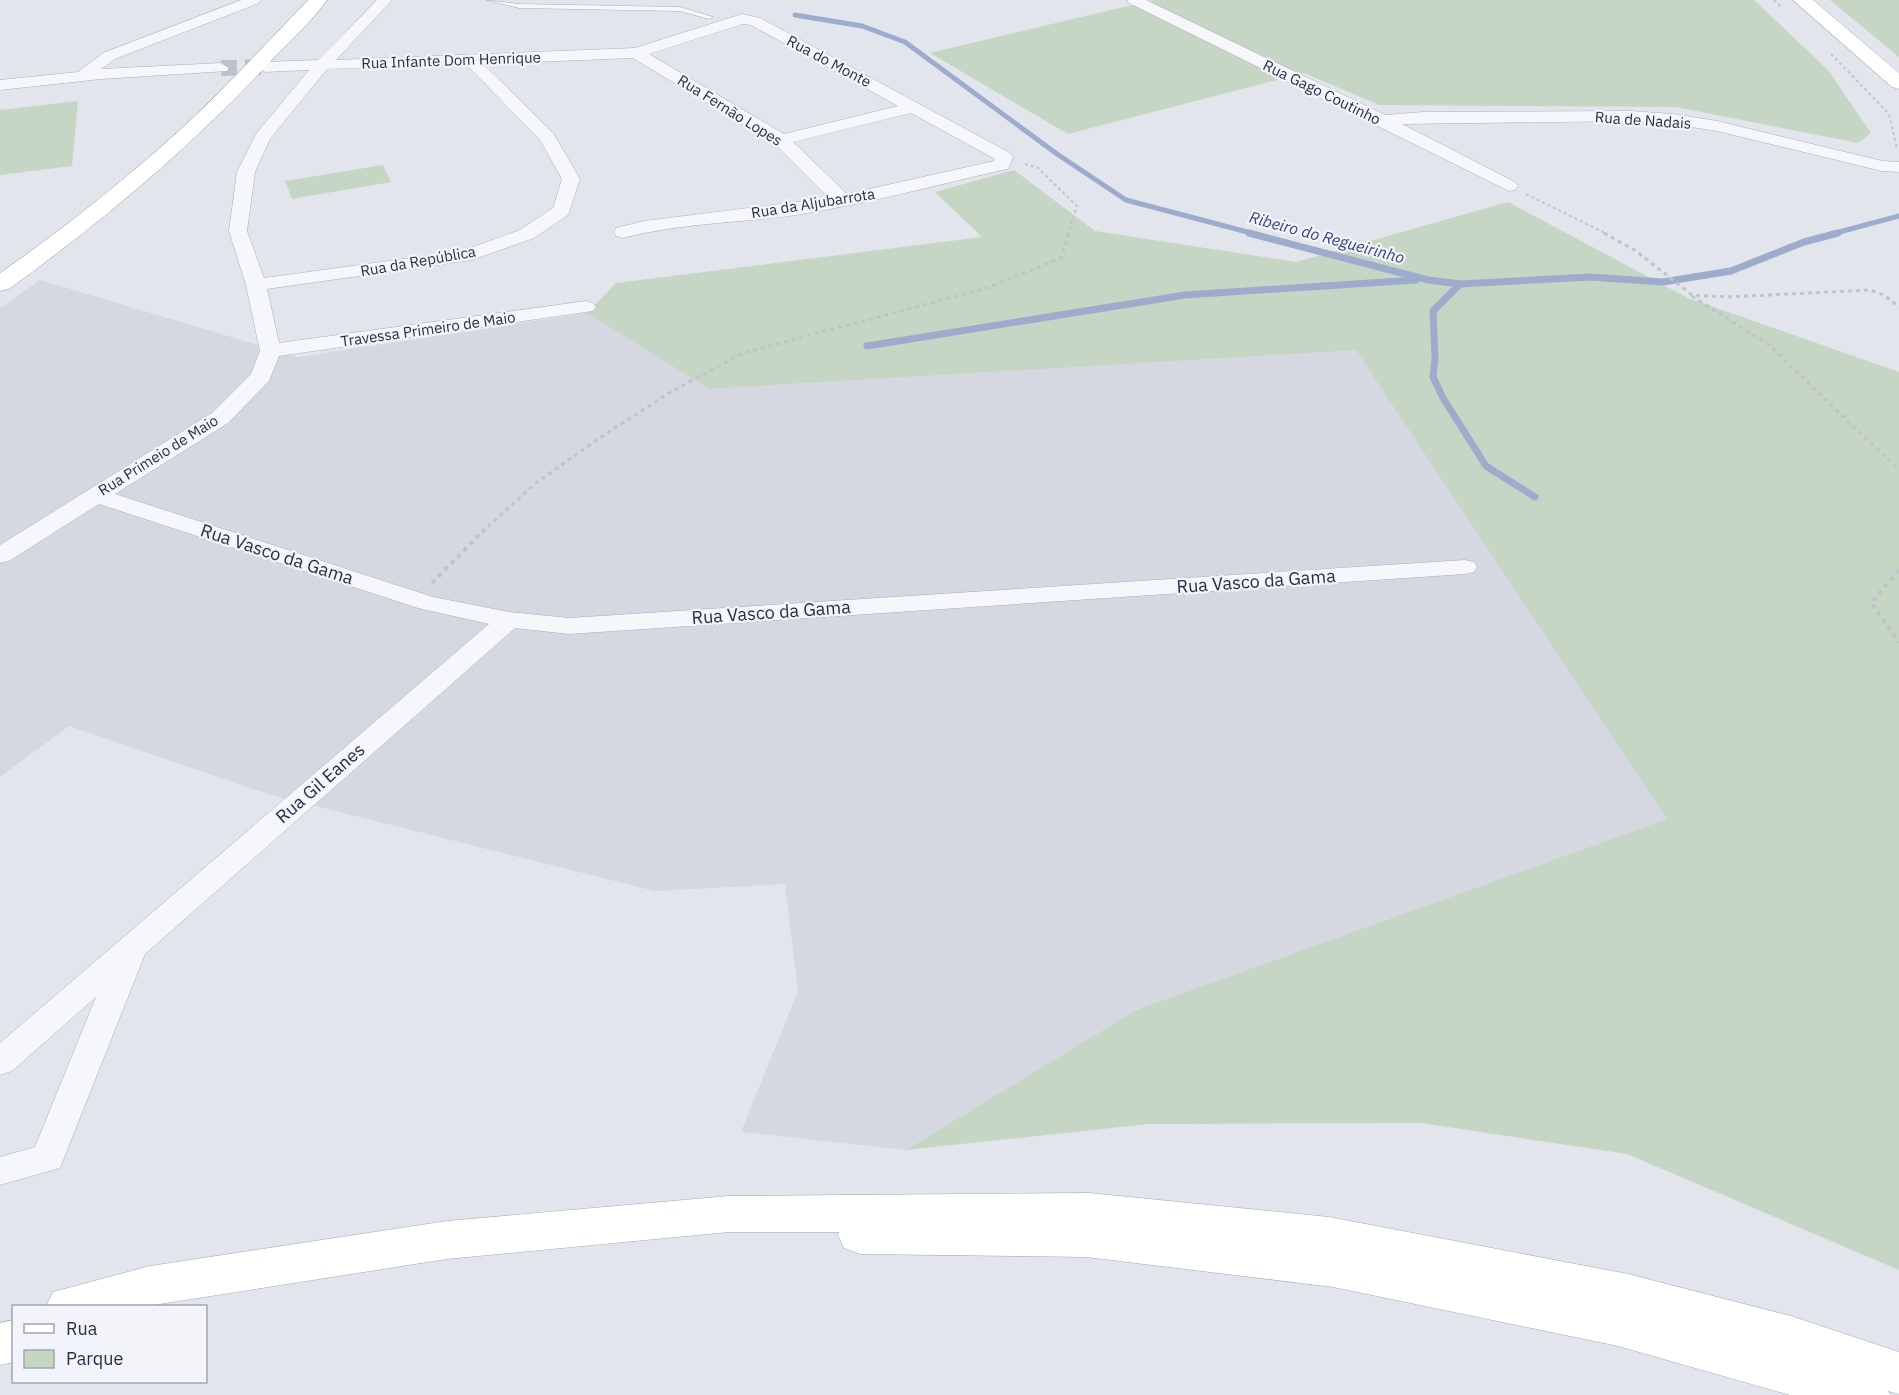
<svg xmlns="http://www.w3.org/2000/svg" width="1899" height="1395" font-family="'IBM Plex Sans',sans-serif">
<rect width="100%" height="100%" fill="#e3e5ec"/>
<polygon fill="#d5d7e1" points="40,280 298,357 587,313 709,389 1356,349 1667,819 1136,1010 906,1150 741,1132 798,991 785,884 655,891 268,794 69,726 0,777 0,308"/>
<g fill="#c5d6c4">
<polygon points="1153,0 1754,0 1828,70 1871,133 1858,143 1676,107 1379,105 1304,73 1068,134 930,53"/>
<polygon points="1830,0 1899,0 1899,57"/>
<polygon points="78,101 72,166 0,175 0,110"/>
<polygon points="383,165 391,182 292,199 285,181"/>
<polygon points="1014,170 1095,231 1296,262 1508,202 1688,298 1899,372 1899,1270 1627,1154 1421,1123 1149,1124 906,1150 1136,1010 1667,819 1356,350 709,389 587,313 616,283 982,237 935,192"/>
</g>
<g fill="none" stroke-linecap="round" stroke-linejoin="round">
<g stroke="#9dabcd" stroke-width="5">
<polyline points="795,15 862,26 905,42 1057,154 1126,200 1255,234"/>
<polyline points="1832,234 1899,216"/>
</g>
<g stroke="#9dabcd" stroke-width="7">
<polyline points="1249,233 1428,280 1460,284 1590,277 1663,282 1731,271 1804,242 1838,233"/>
<polyline points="1460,284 1433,311 1435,358 1433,377 1443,398 1486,466 1535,497"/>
<polyline points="867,346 1185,295 1416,280"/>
</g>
<polyline stroke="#bec0cb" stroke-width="16" stroke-dasharray="16 8" stroke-linecap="butt" points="221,68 265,67"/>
<g stroke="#acaeba" stroke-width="1">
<polygon id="lane" points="487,0 519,4 680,7 713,17 709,19 680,11 519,8"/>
</g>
<g stroke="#acaeba" stroke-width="1">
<g id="street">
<polygon points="241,0 261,0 259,3 115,59 101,69 221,63 229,68 227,71 101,79 0,90 0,80 78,72 103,53"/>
<path d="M377 0H392L336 60 635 48 742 14 760 18 1010 153 1013 157 1008 169 1002 170C933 186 865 204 796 215 738 223 680 223 623 238L616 236 614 232 616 228 644 221 829 198 775 144 633 58 483 64 553 133 580 179 568 215 534 238 472 260 267 289 279 343 586 301 593 303 596 307 593 311 279 356 269 381 228 423 115 494 433 597 509 612 569 618 1465 560 1474 562 1477 567 1474 572 1465 574 569 634 515 628 145 954 60 1168 0 1185V1157L35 1147 96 997 12 1071 0 1075V1043L489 624 418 608 99 504 9 561 0 563V545L212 413 251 374 260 351 246 285 229 231 237 172 256 134 309 70 265 72 257 67 265 62 318 60ZM743 24 751 25 898 106 784 134 649 54ZM466 64 540 140 562 179 553 208 520 230 462 251 264 278 247 231 255 172 270 139 327 69ZM911 113 995 159 994 161 847 194 793 142Z"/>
<polygon points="1127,0 1146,0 1385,115 1423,112 1630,111 1673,114 1717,121 1882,161 1899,162 1899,172 1882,171 1717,131 1673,124 1630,121 1402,124 1515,182 1518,186 1515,190 1509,191 1129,3"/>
</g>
</g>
<g stroke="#a2a6b8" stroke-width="1">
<g id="primary">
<polygon points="1793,0 1813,0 1899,73 1899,89 1892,87"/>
<polygon points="1089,1193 1329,1217 1628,1274 1791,1316 1899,1352 1899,1394 1888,1391 1890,1395 1790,1395 1618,1346 1333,1287 1086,1257 860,1254 844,1248 838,1235 839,1232 729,1232 447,1259 147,1306 46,1306 53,1292 150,1266 447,1221 729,1196"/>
<polygon points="14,1320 14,1362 0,1365 0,1323"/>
</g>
</g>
<g stroke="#8a8fa3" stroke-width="1">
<path id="highway" d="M308 0H327C312 22 289 41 271 61 192 146 103 221 9 289L0 291V273C69 225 135 172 196 115 235 78 271 38 308 0Z"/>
</g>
<g stroke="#c1c3cb" stroke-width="2" stroke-dasharray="3 3" stroke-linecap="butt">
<polyline points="1774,0 1782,8"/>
<polyline points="1831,54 1889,114 1897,148"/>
<polyline points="1025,164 1038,168 1077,206 1068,234"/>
<polyline points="1526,194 1607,234"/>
</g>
<g stroke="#c1c3cb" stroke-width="3" stroke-dasharray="4 4" stroke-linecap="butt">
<polyline points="1604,233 1636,251 1692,295 1727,297 1870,290 1884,295 1899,307"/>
<polyline points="1692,296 1769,345 1899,470"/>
<polyline points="482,532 536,483 598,439 669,393 743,353 984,289 1061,258 1069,233"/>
</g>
<g stroke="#c1c3cb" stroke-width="4" stroke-dasharray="4.5 4.5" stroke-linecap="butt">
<polyline points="1899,570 1871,603 1899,642"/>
<polyline points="432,583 484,530"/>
</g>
<use href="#lane" fill="#f6f7fa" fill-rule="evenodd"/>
<use href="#street" fill="#f6f7fa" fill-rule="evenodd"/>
<use href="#primary" fill="#fff" fill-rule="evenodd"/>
<use href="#highway" fill="#fff" fill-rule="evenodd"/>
</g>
<g text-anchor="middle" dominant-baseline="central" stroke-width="4.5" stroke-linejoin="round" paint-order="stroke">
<g font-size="15" fill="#2a2e45" stroke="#f3f4f9">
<text transform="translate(451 60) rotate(-2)">Rua Infante Dom Henrique</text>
<text transform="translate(829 61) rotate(28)">Rua do Monte</text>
<text transform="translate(1322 92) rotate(26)">Rua Gago Coutinho</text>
<text transform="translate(730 110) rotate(32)">Rua Fernão Lopes</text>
<text transform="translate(1643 120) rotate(4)">Rua de Nadais</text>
<text transform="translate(813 203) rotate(-9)">Rua da Aljubarrota</text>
<text transform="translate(418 261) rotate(-10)">Rua da República</text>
<text transform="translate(428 329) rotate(-8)">Travessa Primeiro de Maio</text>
<text transform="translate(158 455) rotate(-32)">Rua Primeio de Maio</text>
</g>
<g font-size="16" font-style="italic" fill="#32447b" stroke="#f3f4f9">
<text transform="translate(1327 237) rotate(15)">Ribeiro do Regueirinho</text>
</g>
<g font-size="18" fill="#2a2e45" stroke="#f3f4f9">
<text transform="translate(277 554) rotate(18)">Rua Vasco da Gama</text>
<text transform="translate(1256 581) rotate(-4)">Rua Vasco da Gama</text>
<text transform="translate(771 612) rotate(-4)">Rua Vasco da Gama</text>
<text transform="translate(320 783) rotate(-41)">Rua Gil Eanes</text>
</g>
</g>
<rect x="12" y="1305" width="195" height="78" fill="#f3f4f9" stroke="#a3a5b1" stroke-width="1.5"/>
<rect x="24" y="1324" width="30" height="9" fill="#ffffff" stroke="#a3a5b1" stroke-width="1.5"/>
<text x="66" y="1335" font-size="18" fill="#2a2e45">Rua</text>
<rect x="24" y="1350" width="30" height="18" fill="#c5d6c4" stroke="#a3a5b1" stroke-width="1.5"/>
<text x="66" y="1365" font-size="18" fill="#2a2e45">Parque</text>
</svg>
